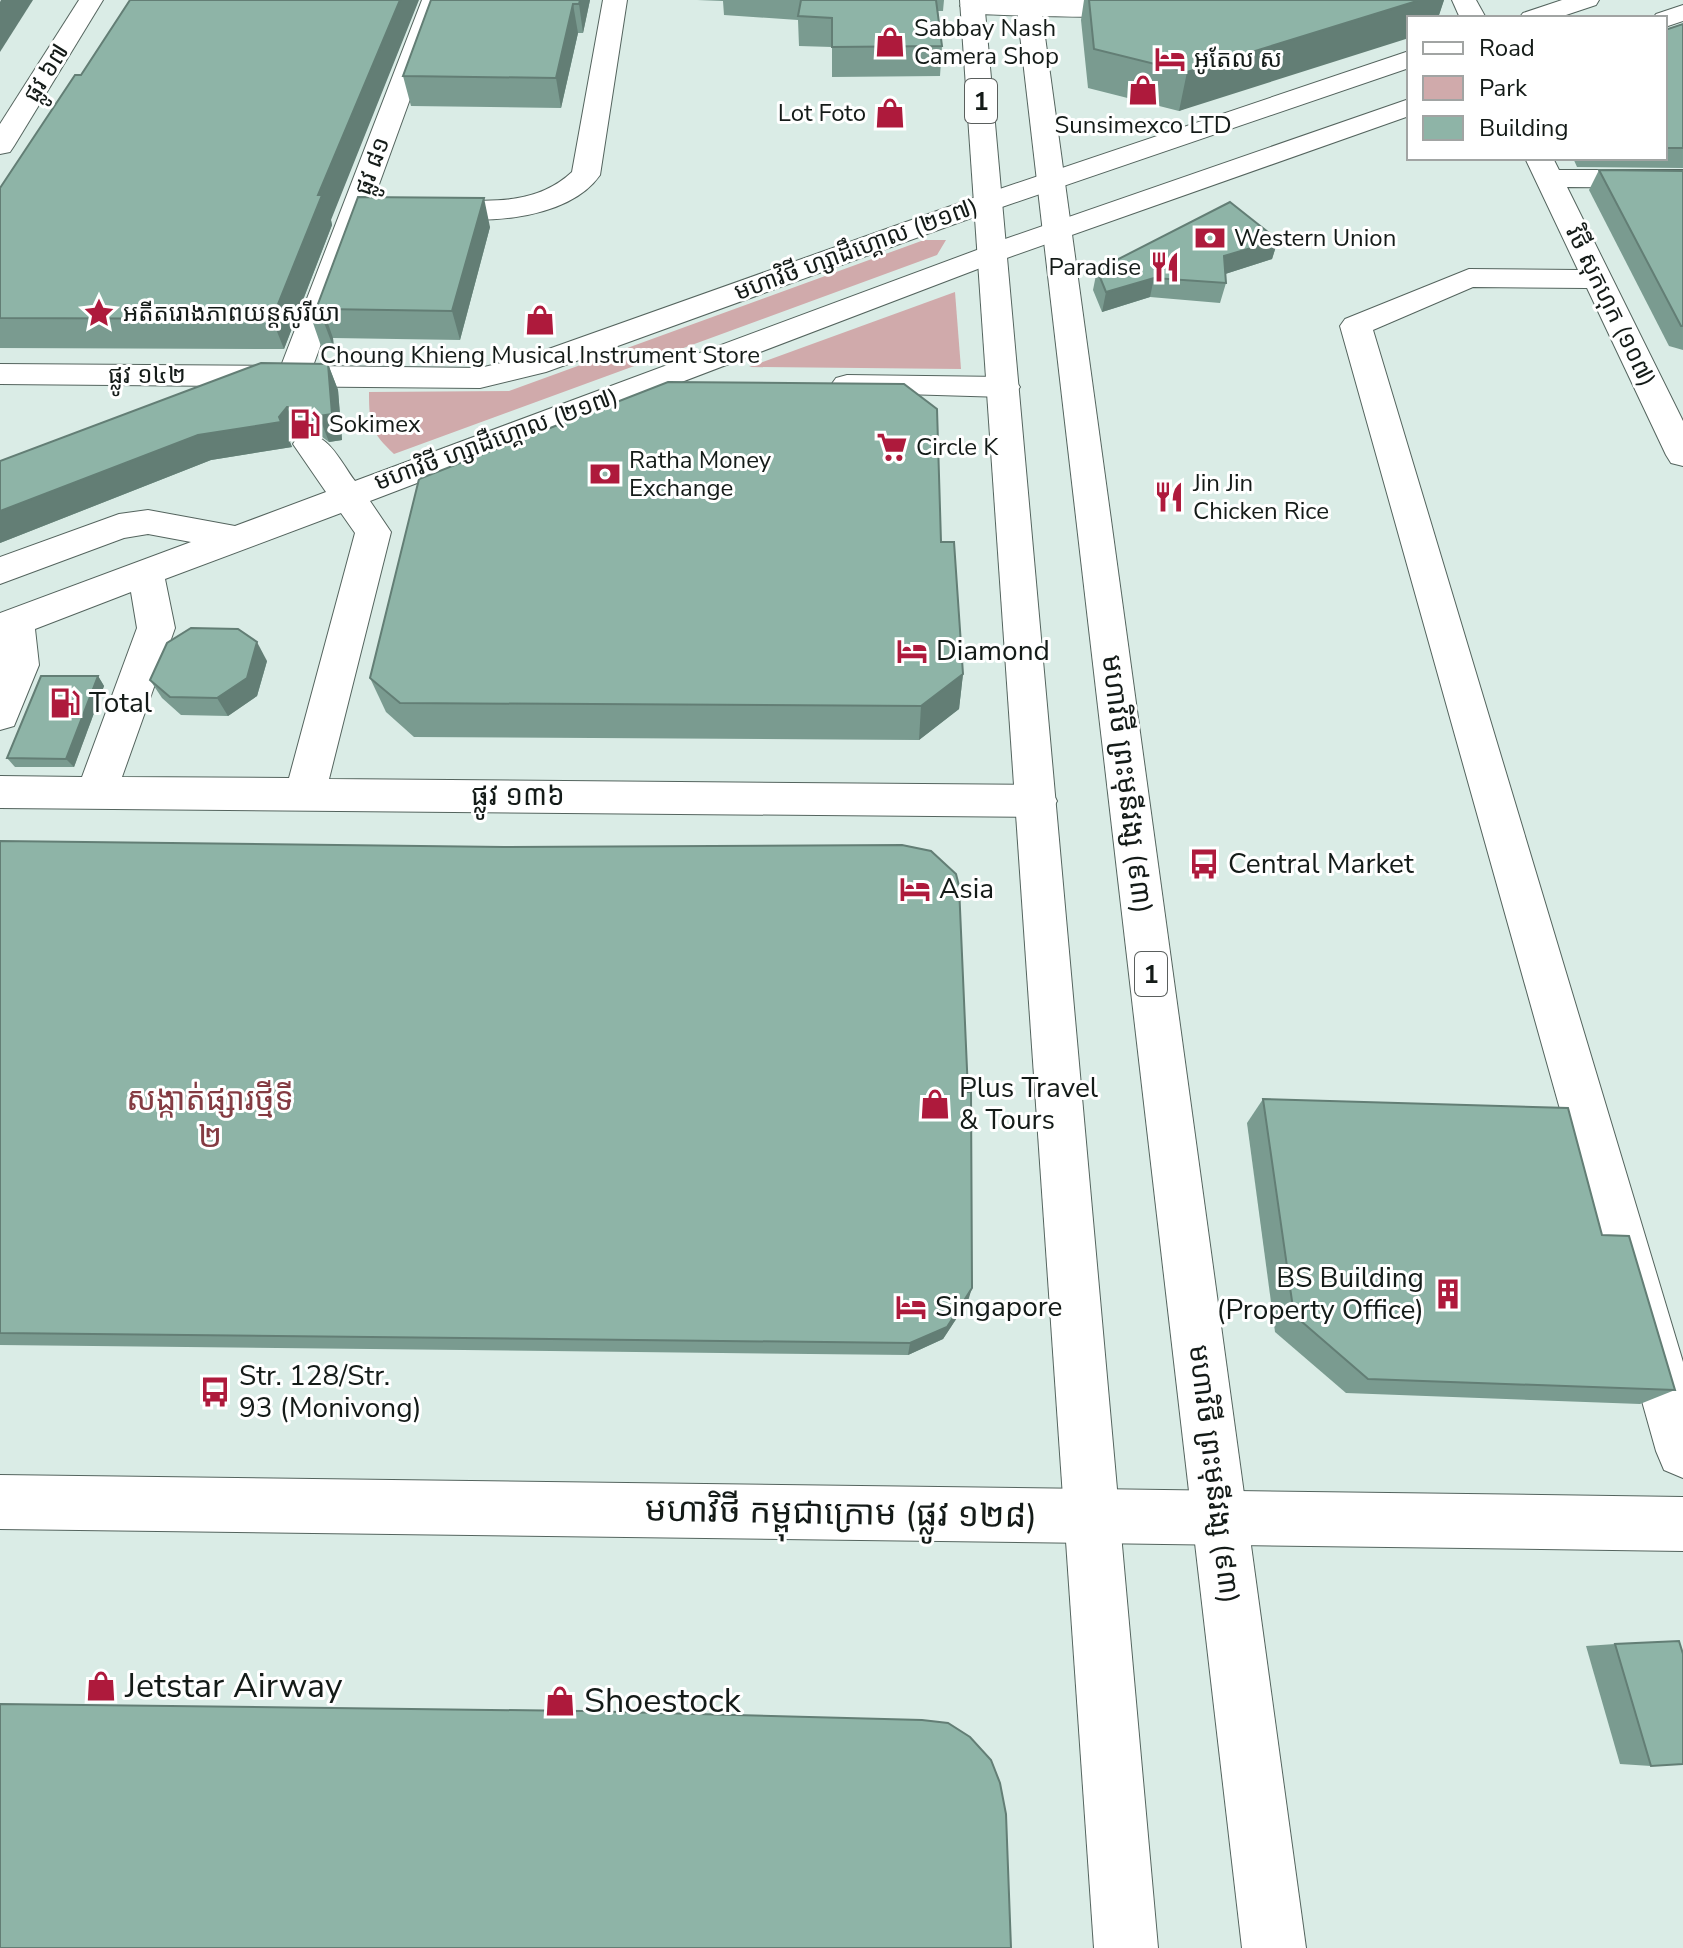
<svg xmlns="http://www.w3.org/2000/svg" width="1683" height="1948" font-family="'Nunito Sans','Noto Sans Khmer',sans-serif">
<rect width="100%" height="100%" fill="#daece6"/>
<g fill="#d0aaab">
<path d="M924 240H946L937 255 394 454C371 432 369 425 369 392L509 391Z"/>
<polygon points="955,292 961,369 749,367"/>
</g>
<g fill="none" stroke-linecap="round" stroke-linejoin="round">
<g stroke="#54645e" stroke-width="2">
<g id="minor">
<polygon points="79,0 103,0 14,146 10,152 0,154 0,124"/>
<polygon points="422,0 446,0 313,366 480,368 526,357 979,196 999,196 1003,202 999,208 546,372 480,388 0,384 0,364 281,366"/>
<path d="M603 0H627L600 175C566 224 467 226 415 213L411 207 415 201 425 198C477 200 531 210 572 172Z"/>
<path d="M967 0H1185C1167 26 1010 14 973 14L960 6Z"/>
<polygon points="1452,0 1476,0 1486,18 1460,18"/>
<polygon points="1525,158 1553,158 1559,170 1683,170 1683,188 1567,187 1683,421 1683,466 1671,463 1666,455 1587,288 1473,287 1373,330 1683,1362 1683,1478 1664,1470 1656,1451 1340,326 1345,319 1469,269 1578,270"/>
<path d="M993 244 1004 247 1008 253 1004 259 370 501 391 532 329 779 1037 785 1051 790 1057 801 1051 812 1037 817 0 808V776L82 777 137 628 131 592 35 629 39 665 14 726 0 730V613L191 542 148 534 124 538 0 584V557L119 514 148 510 235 526 326 492 293 444 298 436C327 428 339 460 355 481ZM341 513 355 533 289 778 122 777 175 628 165 579Z"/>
<polygon points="847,375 1004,377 1015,380 1020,387 1015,394 1004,397 836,392 831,385 836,378"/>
<polygon points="0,1475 1092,1489 1111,1497 1119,1516 1111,1535 1092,1543 0,1529"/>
</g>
</g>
<g stroke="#54645e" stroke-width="2">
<g id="major">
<polygon points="1562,0 1599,0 1596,5 1557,18 1519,18 1523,13"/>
<polygon points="1683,5 1683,21 1665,27 1665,18 1653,18 1656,14"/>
<polygon points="1409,51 1409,68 999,208 979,208 975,202 979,196"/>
<polygon points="1409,99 1409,116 1004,259 982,259 978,253 982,247"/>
<polygon points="1092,1489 1683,1497 1683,1551 1092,1543 1073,1535 1065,1516 1073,1497"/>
</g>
</g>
<g stroke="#54645e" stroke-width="2">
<g id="highway">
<polygon points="960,0 984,0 1158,1948 1094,1948"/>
<polygon points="1016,0 1040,0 1306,1948 1242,1948"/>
</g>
</g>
<use href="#minor" fill="#fff" fill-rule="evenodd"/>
<use href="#major" fill="#fff" fill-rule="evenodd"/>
<use href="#highway" fill="#fff" fill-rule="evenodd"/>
</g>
<g fill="#7a9b90">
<polygon points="431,0 590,0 583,33 578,33 561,108 411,106 403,76"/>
<polygon points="697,0 944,0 943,11 938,11 942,46 940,76 832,77 832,47 799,46 798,20 724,15 723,1"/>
<polygon points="1084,0 1444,0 1438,18 1409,18 1179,111 1088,88 1081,20"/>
<polygon points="1683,24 1683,168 1577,167 1573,158 1665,158 1665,30"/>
<polygon points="1599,170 1683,171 1683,350 1669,346 1589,190"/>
<polygon points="0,188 331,220 332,225 284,349 0,348"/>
<polygon points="358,197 490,227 460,340 333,338 334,349 322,349 312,320"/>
<polygon points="1278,240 1272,259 1225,274 1226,283 1220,303 1150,297 1102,312 1093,290 1097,270"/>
<polygon points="328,364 338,390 342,440 329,442 318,434 298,433 290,442 292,447 211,460 0,543 0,461"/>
<polygon points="941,542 963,674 959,709 919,740 414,737 386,712 370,678"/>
<polygon points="267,661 257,696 228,716 181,715 162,698 150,680"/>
<polygon points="98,676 104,686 74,767 15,767 7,758"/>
<polygon points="0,841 968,1301 943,1339 908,1355 0,1345"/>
<polygon points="1263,1099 1602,1235 1675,1390 1640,1404 1346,1393 1275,1332 1247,1123"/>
<polygon points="1615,1644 1651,1766 1620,1764 1586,1646"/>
</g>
<g fill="#637e75">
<polygon points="1,0 33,0 0,52 0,2"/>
<polygon points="400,0 419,0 331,220 332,225 284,349 272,319 318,195"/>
<polygon points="580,0 590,0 583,33 579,4"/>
<polygon points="1420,0 1444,0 1438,18 1409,18 1409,38 1179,111 1187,72"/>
<polygon points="573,4 578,33 561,108 556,78"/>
<polygon points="484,198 490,227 460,340 452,311"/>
<polygon points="1278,240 1272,259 1219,276 1224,256"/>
<polygon points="1154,278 1150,297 1102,312 1106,292"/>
<polygon points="323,309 333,338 334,349 323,320"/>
<polygon points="328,364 338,390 342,440 329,442 319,416"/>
<polygon points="287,407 298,433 290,442 292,447 211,460 0,543 0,511 198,435 279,417"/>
<polygon points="257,642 267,661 257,696 228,716 217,698"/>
<polygon points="963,674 959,709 919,740 921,706"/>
<polygon points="98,676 104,686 74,767 66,759"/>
<polygon points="972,1288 968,1301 943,1339 908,1355 910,1343"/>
</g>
<g fill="#8eb4a7" stroke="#637e75" stroke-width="2">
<polygon points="130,0 400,0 318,195 322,195 272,319 0,318 0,188 75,75 81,75"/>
<polygon points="431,0 580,0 579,4 573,4 556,78 403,76"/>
<polygon points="801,0 936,0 942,46 832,47 832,18 798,16"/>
<polygon points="1089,0 1420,0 1187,72 1094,49"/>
<polygon points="1683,24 1683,148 1665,148 1665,30"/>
<polygon points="1599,170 1683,171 1683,326 1681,326"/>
<polygon points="358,197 484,198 452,311 323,309 323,320 312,320"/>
<polygon points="1230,202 1278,240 1224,256 1226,283 1154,278 1106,292 1097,270"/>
<polygon points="261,363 328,364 332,414 319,416 307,408 287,407 279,417 281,422 198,435 0,511 0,461"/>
<polygon points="668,382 904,384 937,409 941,542 954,542 963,674 921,706 400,703 370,678 419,479"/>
<polygon points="191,628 238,629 257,642 247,678 217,698 170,697 150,680 167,643"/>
<polygon points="41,676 98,676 66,759 7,758"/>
<polygon points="0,841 504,847 902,845 931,851 956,874 959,886 968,1092 971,1092 972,1288 947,1327 910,1343 0,1333"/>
<polygon points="1263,1099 1568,1108 1602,1235 1629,1236 1675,1390 1368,1379 1294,1315"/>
<polygon points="1679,1641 1683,1654 1683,1764 1651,1766 1615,1644"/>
<polygon points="0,1704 582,1711 922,1720 948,1723 970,1737 991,1760 1000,1783 1006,1814 1011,1948 0,1948"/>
</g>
<defs>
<g id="shop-bare" transform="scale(2.4)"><path d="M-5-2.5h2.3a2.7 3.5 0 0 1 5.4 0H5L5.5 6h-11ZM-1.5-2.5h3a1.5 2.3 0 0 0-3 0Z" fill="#ae1a3c" stroke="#fff" stroke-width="2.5" paint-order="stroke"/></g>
<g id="hotel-bare" transform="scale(2.4)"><path d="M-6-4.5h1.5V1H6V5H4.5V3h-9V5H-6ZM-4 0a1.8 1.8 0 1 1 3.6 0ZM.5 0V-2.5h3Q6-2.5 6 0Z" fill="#ae1a3c" stroke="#fff" stroke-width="2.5" paint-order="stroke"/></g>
<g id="bank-bare" transform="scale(2.4)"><path d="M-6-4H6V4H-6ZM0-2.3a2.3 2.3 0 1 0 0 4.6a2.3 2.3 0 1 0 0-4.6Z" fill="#ae1a3c" stroke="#fff" stroke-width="2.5" paint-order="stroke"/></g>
<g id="restaurant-bare" transform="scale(2.4)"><path d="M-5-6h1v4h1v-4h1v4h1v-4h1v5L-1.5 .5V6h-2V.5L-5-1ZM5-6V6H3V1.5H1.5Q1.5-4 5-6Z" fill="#ae1a3c" stroke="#fff" stroke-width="2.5" paint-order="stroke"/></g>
<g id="sight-bare" transform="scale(2.4)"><path d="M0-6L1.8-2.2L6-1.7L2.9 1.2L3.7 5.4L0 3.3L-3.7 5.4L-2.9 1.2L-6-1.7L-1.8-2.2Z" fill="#ae1a3c" stroke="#fff" stroke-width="2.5" paint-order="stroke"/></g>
<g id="fuel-bare" transform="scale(2.4)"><path d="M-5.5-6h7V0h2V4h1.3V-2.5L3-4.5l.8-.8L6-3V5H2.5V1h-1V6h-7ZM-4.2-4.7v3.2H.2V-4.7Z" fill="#ae1a3c" stroke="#fff" stroke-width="2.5" paint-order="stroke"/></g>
<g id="supermarket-bare" transform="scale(2.4)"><path d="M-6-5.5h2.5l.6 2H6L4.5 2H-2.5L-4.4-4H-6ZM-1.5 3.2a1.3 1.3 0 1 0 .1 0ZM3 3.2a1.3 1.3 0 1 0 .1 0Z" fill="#ae1a3c" stroke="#fff" stroke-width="2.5" paint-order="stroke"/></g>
<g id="bus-bare" transform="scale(2.4)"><path d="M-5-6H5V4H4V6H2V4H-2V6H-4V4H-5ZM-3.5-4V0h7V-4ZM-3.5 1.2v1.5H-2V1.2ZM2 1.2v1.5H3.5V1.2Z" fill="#ae1a3c" stroke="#fff" stroke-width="2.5" paint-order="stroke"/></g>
<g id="building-bare" transform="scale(2.4)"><path d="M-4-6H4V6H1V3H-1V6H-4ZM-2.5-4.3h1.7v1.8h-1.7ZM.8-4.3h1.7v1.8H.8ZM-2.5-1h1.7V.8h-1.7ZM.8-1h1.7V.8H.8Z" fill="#ae1a3c" stroke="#fff" stroke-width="2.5" paint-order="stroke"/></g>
</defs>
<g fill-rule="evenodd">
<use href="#shop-bare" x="890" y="42"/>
<use href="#hotel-bare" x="1170" y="59"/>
<use href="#shop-bare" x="1143" y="90"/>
<use href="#shop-bare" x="890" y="113"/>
<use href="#bank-bare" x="1210" y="238"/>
<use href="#restaurant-bare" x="1165" y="267"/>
<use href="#sight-bare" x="99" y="313"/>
<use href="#shop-bare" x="540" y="320"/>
<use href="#fuel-bare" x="305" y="424"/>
<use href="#supermarket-bare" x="892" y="447"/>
<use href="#bank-bare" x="605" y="474"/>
<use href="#restaurant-bare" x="1169" y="497"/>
<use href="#hotel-bare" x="912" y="651"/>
<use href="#fuel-bare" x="65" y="703"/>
<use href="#bus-bare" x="1204" y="864"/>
<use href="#hotel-bare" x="915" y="889"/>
<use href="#shop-bare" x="935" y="1104"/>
<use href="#building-bare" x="1448" y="1294"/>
<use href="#hotel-bare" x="911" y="1307"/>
<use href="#bus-bare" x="215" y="1392"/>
<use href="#shop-bare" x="101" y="1686"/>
<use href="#shop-bare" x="560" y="1701"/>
</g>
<g text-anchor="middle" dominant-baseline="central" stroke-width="6" stroke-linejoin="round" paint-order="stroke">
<g font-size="24" fill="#141b18" stroke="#fff" text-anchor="start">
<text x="914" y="28">Sabbay Nash<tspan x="914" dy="28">Camera Shop</tspan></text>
<text x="1194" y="59">អូតែល ស</text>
<text x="866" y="113" text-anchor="end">Lot Foto</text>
<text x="1143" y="125" text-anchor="middle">Sunsimexco LTD</text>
<text x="1234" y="238">Western Union</text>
<text x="1141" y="267" text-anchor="end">Paradise</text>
<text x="123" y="313">អតីតរោងភាពយន្តសូរីយា</text>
<text x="540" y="355" text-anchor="middle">Choung Khieng Musical Instrument Store</text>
<text x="329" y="424">Sokimex</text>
<text x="916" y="447">Circle K</text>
<text x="629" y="460">Ratha Money<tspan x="629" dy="28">Exchange</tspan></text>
<text x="1193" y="483">Jin Jin<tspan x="1193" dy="28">Chicken Rice</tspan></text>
</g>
<g font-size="24" fill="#141b18" stroke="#fff">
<text transform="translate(46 73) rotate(-58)">ផ្លូវ ៦៧</text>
<text transform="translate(372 166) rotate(-70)">ផ្លូវ ៨១</text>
<text transform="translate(856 249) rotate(-20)">មហាវិថី ហ្សាដឹហ្គោល (២១៧)</text>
<text transform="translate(1611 306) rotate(64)">វិថី សុកហុក (១០៧)</text>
<text x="147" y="375">ផ្លូវ ១៤២</text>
<text transform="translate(496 439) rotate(-20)">មហាវិថី ហ្សាដឺហ្គោល (២១៧)</text>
</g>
<g fill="#fff" stroke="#5a5f5d" stroke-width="2">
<rect x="965" y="79" width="32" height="44" rx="6"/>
<rect x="1135" y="952" width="32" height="44" rx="6"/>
</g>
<g font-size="26" font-weight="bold" fill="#141b18">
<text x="981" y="101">1</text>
<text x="1151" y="974">1</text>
</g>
<g font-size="28" fill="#141b18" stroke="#fff" text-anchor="start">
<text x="936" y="651">Diamond</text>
<text x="89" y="703">Total</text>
<text x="1228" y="864">Central Market</text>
<text x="939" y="889">Asia</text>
<text x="959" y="1088">Plus Travel<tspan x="959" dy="32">&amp; Tours</tspan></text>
<text x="1424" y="1278" text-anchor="end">BS Building<tspan x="1424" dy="32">(Property Office)</tspan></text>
<text x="935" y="1307">Singapore</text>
<text x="239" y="1376">Str. 128/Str.<tspan x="239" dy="32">93 (Monivong)</tspan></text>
</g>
<g font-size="28" fill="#141b18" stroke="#fff">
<text transform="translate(1127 784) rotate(83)">មហាវិថី ព្រះមុនីវង្ស (៩៣)</text>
<text x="518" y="796">ផ្លូវ ១៣៦</text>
<text transform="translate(1214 1474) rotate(83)">មហាវិថី ព្រះមុនីវង្ស (៩៣)</text>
</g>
<g font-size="32" fill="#843b42" stroke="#fff">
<text x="210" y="1099">សង្កាត់ផ្សារថ្មីទី<tspan x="210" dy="37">២</tspan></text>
</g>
<g font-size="34" fill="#141b18" stroke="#fff">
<text transform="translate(841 1513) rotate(1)">មហាវិថី កម្ពុជាក្រោម (ផ្លូវ ១២៨)</text>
</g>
<g font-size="34" fill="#141b18" stroke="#fff" text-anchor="start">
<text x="125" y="1686">Jetstar Airway</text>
<text x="584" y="1701">Shoestock</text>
</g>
</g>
<rect x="1407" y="16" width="260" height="144" fill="#ffffff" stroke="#a1a4a3" stroke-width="2"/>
<rect x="1423" y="42" width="40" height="12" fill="#ffffff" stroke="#a1a4a3" stroke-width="2"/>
<text x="1479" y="56" font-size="24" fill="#141b18">Road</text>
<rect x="1423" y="76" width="40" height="24" fill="#d0aaab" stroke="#a1a4a3" stroke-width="2"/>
<text x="1479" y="96" font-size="24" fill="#141b18">Park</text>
<rect x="1423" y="116" width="40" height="24" fill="#8eb4a7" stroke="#a1a4a3" stroke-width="2"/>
<text x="1479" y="136" font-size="24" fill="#141b18">Building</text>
</svg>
